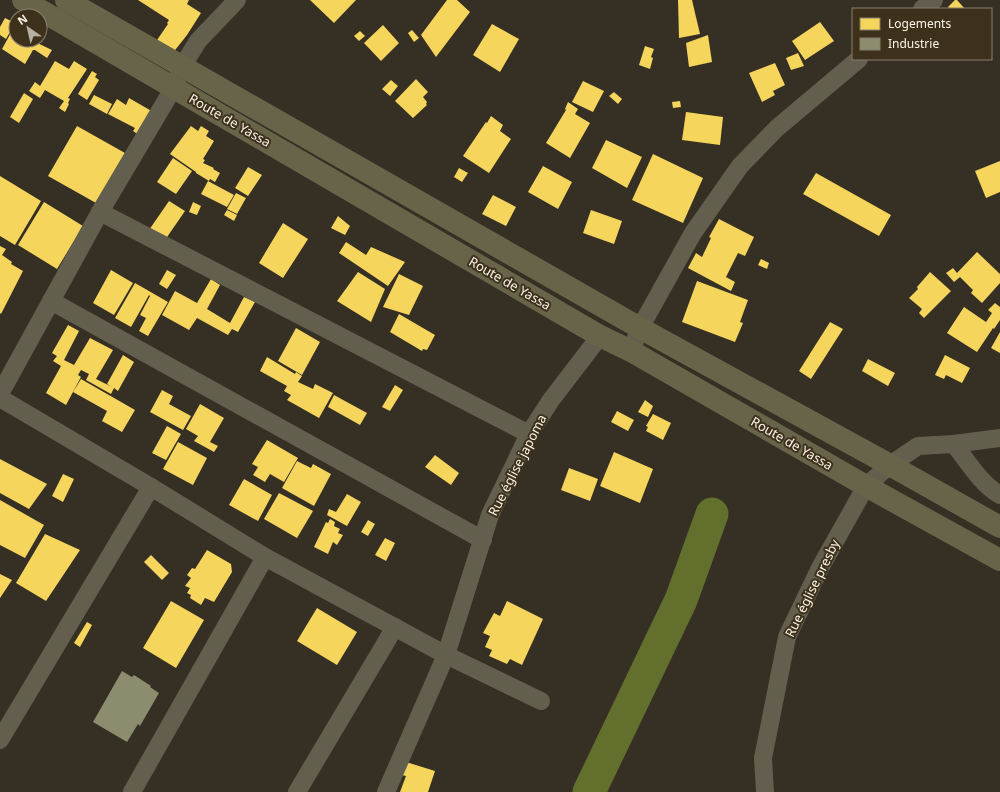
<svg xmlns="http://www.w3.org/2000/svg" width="1000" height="792" font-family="'Noto Sans',sans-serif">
<rect width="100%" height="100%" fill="#352f24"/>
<g fill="#f6d55c">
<polygon points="138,0 189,0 187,4 201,13 187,35 172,54 155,43 168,24 167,23 169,20"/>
<polygon points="310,0 356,0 334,23"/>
<polygon points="447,0 457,0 470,12 436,57 421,35"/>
<polygon points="678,0 692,0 700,34 679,38"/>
<polygon points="955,0 957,0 965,9 950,9 948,7"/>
<polygon points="5,18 15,23 6,39 0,35 0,27"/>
<polygon points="820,22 834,41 805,60 792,41"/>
<polygon points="492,24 519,39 500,72 473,55"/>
<polygon points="383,25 399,43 381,61 364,43"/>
<polygon points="13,29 16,31 16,40 31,40 52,50 47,58 35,50 33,50 25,64 2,49"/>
<polygon points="412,30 419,38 414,42 408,33"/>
<polygon points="360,31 365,36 359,41 354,36"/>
<polygon points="708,35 712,62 689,67 686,43"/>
<polygon points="645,46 654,49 651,57 653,58 650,69 639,65"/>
<polygon points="798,53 804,66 791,70 786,58"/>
<polygon points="55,61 69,69 74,61 87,69 68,98 70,99 68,103 69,104 65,112 59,108 64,101 45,90 40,98 29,91 35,82 40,86"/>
<polygon points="775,63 785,85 773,91 775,95 762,102 749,73"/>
<polygon points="92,71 97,74 95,77 99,80 87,100 78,94"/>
<polygon points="416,79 428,92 423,97 427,102 426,104 427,105 413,118 395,101"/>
<polygon points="391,80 398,86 390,96 382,89"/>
<polygon points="583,81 604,91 593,112 572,102"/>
<polygon points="614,92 622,99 618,104 609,96"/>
<polygon points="24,93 33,99 19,123 10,117"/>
<polygon points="94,95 112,104 107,114 89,104"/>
<polygon points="129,98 155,113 142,137 133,131 135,128 108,114 117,99 126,105"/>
<polygon points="680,101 681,107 673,108 672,102"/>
<polygon points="568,102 578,109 575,114 590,123 570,158 546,143 566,110 565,109"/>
<polygon points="686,112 723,117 720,145 682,140"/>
<polygon points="491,116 503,125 500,131 511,139 489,173 463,156 486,122 487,123"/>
<polygon points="77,126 125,153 96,203 48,176"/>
<polygon points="191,126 198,131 201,126 209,131 206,136 214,141 203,159 205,160 203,163 214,168 213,169 220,173 215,182 210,179 209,181 196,173 196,172 170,154"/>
<polygon points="606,140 642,157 627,188 592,168"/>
<polygon points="653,154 703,178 683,223 632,200"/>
<polygon points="173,158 192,171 176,194 157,182"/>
<polygon points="1000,161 1000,192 986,198 975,171"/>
<polygon points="543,166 572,182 558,209 528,192"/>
<polygon points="248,167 262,175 248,196 235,188"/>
<polygon points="459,168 468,173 462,182 454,177"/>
<polygon points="816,173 891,215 879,236 803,194"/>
<polygon points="0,176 41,201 15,245 0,236"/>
<polygon points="208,181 234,195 227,207 201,194"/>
<polygon points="236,193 246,198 237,214 227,209"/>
<polygon points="493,195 516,207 506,226 482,214"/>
<polygon points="169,201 185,211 165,240 149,230"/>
<polygon points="44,202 83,226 57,269 18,245"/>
<polygon points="193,202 201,206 197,215 189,212"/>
<polygon points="227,210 237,215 234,221 224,215"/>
<polygon points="591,210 622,221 614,244 583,233"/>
<polygon points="338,216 350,226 345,235 331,228"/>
<polygon points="719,219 754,237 745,256 738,253 726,277 735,282 731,291 688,268 696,253 702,257 711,238 709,237"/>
<polygon points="283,223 308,239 283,278 259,263"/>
<polygon points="346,242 366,255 371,247 405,262 388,286 339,253"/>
<polygon points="0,246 6,249 2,255 12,262 11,264 23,271 1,314 0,313"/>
<polygon points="977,252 1000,274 1000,283 982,303 971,293 973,290 960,277 954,282 946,273 953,268 957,273"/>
<polygon points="761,259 769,263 767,269 758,265"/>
<polygon points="111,270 133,283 114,315 93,303"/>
<polygon points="167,270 176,275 167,289 159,284"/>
<polygon points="358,272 385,289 371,322 337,301"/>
<polygon points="930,272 951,291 924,318 919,313 922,309 909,298 918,289 917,287"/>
<polygon points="399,274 423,286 409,315 383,307"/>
<polygon points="211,279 220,285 207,309 230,323 244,297 255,302 238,332 232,329 228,335 197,318 189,330 162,315 175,291 197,303"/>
<polygon points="697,281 748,300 740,322 743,323 735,342 682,322"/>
<polygon points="135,283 168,302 148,336 139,331 146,318 140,315 150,296 149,295 131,327 115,318"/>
<polygon points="995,303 1000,307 1000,320 994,329 993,328 977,352 947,333 964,307 986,322 992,313 988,310"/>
<polygon points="399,314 435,335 427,350 423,349 422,351 390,332"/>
<polygon points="830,322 843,329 811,379 799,371"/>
<polygon points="68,325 79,331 64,360 74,365 90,338 113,350 96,379 112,387 107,384 123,355 134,362 118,391 114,388 111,394 86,380 89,374 81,370 78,375 81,377 66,405 46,393 61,366 53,361 57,356 52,353"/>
<polygon points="296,328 320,342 302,375 278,361"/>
<polygon points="1000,332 1000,353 991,348"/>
<polygon points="945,355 970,368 962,383 946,375 944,379 935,375"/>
<polygon points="267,357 295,374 296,372 302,376 298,382 313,389 315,384 333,393 319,418 287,400 291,395 284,391 287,386 260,371"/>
<polygon points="868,359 895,373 888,386 862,371"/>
<polygon points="81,379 135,410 122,432 102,421 107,411 73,392"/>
<polygon points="395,385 403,390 390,411 382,407"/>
<polygon points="162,390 173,396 169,404 191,416 183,430 150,412"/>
<polygon points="334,395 367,413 360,425 328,407"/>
<polygon points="645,400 653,406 648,417 638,412"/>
<polygon points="200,404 224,418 210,442 218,446 214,452 194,441 198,436 186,429"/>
<polygon points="617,411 634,420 628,431 611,422"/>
<polygon points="653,414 671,423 663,440 646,431 648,427 646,426"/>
<polygon points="167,426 181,434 166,460 152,453"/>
<polygon points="267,440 298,458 284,482 270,474 265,482 253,475 258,467 252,464"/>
<polygon points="178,442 207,458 193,485 163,469"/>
<polygon points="614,452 653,469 640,503 600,486"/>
<polygon points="435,455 459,473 451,485 425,467"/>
<polygon points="0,459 47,484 29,509 0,493"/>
<polygon points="297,461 311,468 313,464 331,474 314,506 282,488"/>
<polygon points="569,468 598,479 590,501 561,490"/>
<polygon points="63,474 74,479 63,502 52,496"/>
<polygon points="244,479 272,495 258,521 229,505"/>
<polygon points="279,493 313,511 297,538 264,519"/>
<polygon points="347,494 361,502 347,526 327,515 329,509 336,512"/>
<polygon points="0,500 44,525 25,558 0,545"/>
<polygon points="330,519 335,522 334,526 340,529 338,533 343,535 337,545 333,542 328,554 314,547 326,522 328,523"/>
<polygon points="368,520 375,524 368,536 361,532"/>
<polygon points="45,534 80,550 46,601 16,583"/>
<polygon points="385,538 395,543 386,561 375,555"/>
<polygon points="207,550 231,564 232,572 214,602 205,598 201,605 190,598 191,595 187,593 190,588 185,586 191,578 187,575 192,568 195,569"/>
<polygon points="151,555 169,573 162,580 144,562"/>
<polygon points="0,574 12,580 0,598"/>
<polygon points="171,601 204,620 176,668 143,648"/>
<polygon points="507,601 543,619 522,665 510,659 507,664 489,656 492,650 485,647 490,636 483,633 494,613 500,616"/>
<polygon points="317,608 357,632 337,665 297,641"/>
<polygon points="87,622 92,625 80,647 74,643"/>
<polygon points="406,762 435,771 428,792 400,792 406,776 402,775"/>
</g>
<polygon fill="#8c8c6e" points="122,671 132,677 134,675 151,686 150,687 159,693 140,726 138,724 127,742 93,722"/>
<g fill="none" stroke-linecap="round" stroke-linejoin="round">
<polyline stroke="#626f2d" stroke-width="33" points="589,792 681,600 712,514"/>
<g stroke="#635f4f" stroke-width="18">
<polyline points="922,9 934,0"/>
<polyline points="100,212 529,434"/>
<polyline points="51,301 483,540"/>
<polyline points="631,351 640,328 693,233 740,166 777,128 859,59"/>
<polyline points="0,394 100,212 174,87 182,67 198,41 237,0"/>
<polyline points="0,398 151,487 265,557 446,655 541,701"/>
<path d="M954 444C968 462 981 484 1000 495"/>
<polyline points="0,740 151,487"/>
<polyline points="132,792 265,557"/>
<polyline points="297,792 395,627"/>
<polyline points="386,792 446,655 490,515 529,434 551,400 600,336"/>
<polyline points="765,792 763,758 787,637 820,568 866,486 890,465 918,446 954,444 1000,438"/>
</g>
<g stroke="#68644a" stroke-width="22">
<polyline points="23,0 600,336 631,351 866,486 1000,560"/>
<polyline points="66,0 640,328 890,465 1000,527"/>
</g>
</g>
<g text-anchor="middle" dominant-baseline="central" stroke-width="4" stroke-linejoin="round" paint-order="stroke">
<g font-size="13" fill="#fcf4e7" stroke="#3d311c">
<text transform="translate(230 120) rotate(30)">Route de Yassa</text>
<text transform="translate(510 283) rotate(30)">Route de Yassa</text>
<text transform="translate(792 443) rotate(30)">Route de Yassa</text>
<text transform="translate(517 465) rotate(-63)">Rue église japoma</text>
<text transform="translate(812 588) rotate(-64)">Rue église presby</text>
</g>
</g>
<rect x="852" y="8" width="140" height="52" fill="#3d311c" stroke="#897f6d"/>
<rect x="860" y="18" width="20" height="12" fill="#f6d55c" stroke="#897f6d"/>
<text x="888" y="28" font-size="12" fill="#fcf4e7">Logements</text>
<rect x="860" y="38" width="20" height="12" fill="#8c8c6e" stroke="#897f6d"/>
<text x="888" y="48" font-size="12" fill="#fcf4e7">Industrie</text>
<g transform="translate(28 28) rotate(326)"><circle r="19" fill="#3d311c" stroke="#897f6d"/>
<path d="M0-3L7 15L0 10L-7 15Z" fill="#b6afa3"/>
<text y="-6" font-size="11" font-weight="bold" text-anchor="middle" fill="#fcf4e7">N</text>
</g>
</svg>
